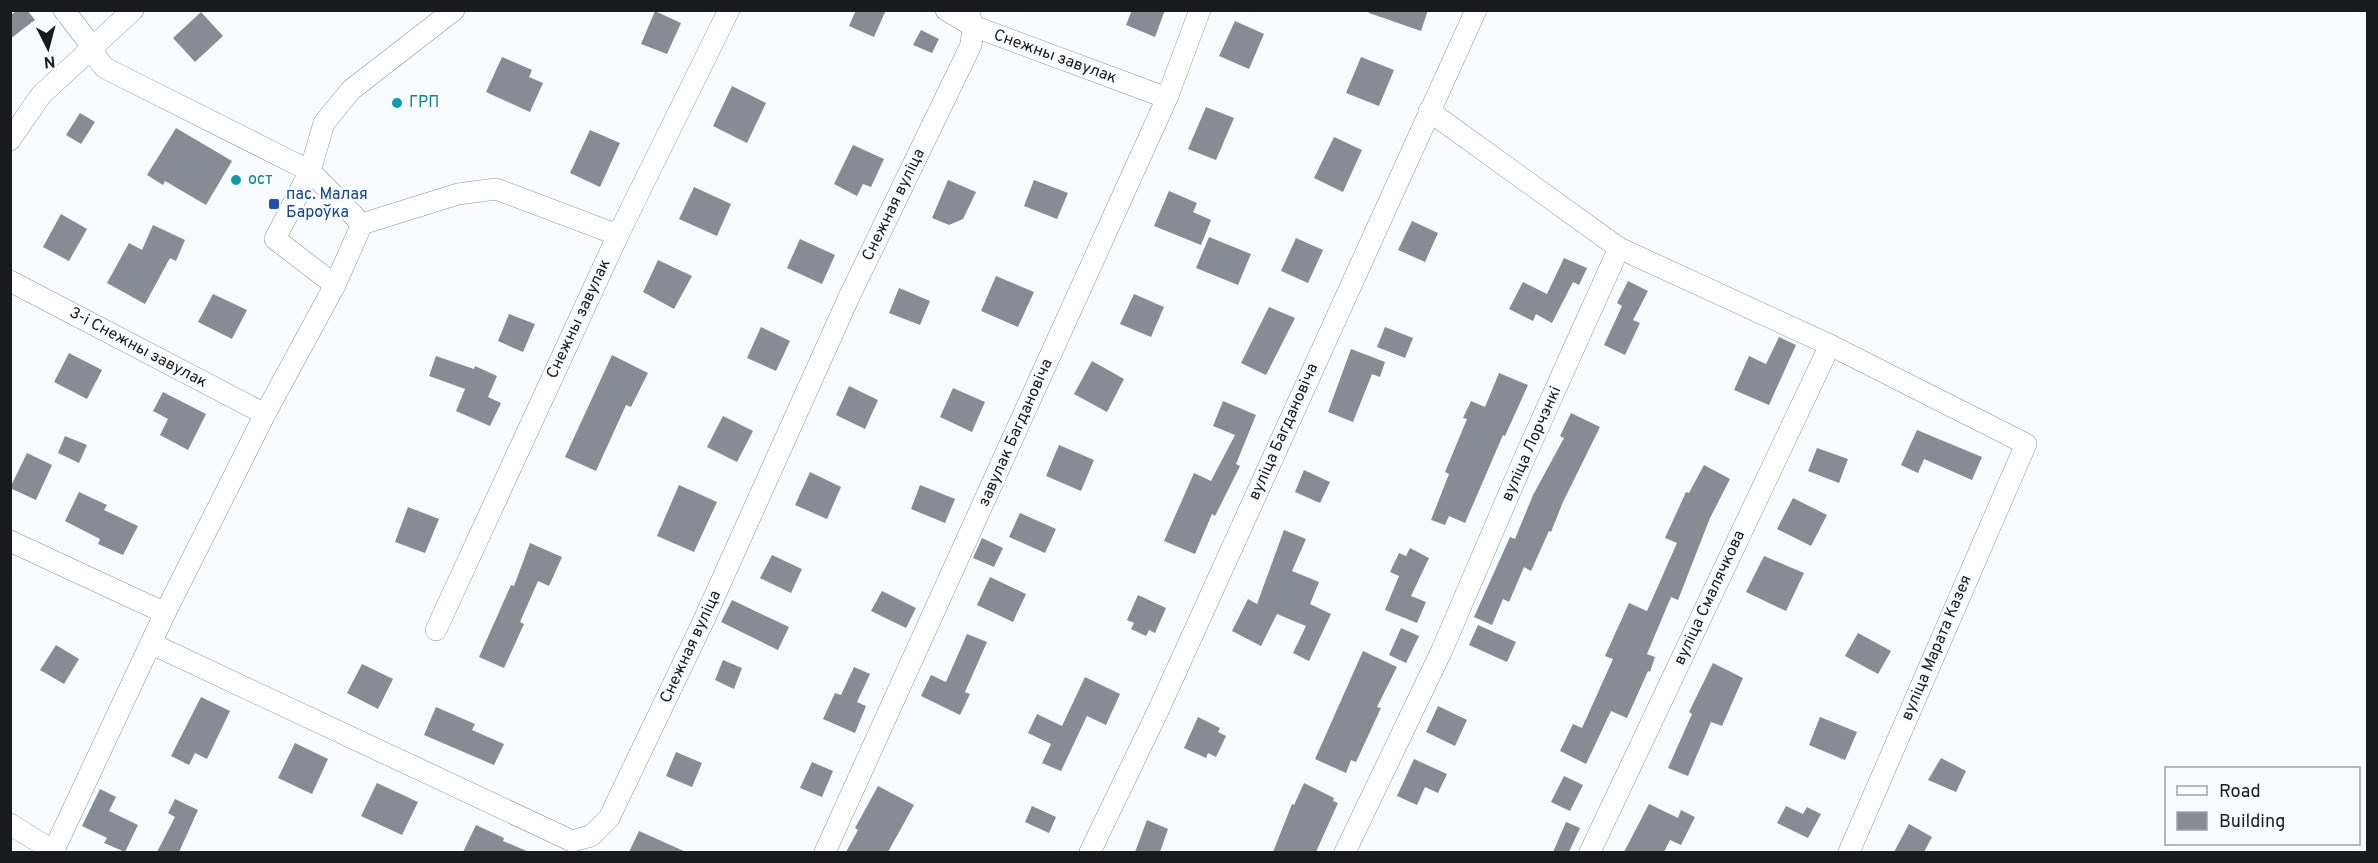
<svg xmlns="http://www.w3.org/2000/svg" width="2378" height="863" font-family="Overpass,sans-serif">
<rect width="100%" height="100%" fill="#f8fbff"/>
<g fill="#868b94">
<polygon points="17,10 27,10 35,20 10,39 10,16"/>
<polygon points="856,10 886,10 874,37 849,26"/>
<polygon points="1132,10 1165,10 1155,37 1126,25"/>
<polygon points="1369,10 1428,10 1421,31 1369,13"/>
<polygon points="655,11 681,23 667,54 641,44"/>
<polygon points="201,12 223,36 195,62 173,38"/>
<polygon points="1235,21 1264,34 1249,69 1219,56"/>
<polygon points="921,30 939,39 932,53 913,45"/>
<polygon points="502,57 532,70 529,77 543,83 530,112 486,92"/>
<polygon points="1361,57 1394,70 1379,106 1346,93"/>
<polygon points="732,86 766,103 747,143 713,126"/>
<polygon points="1206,107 1234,118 1216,160 1188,149"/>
<polygon points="80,113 95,122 81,144 66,135"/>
<polygon points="176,128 232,161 206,205 165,181 163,185 147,175"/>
<polygon points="590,130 620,143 600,187 570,173"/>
<polygon points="1334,137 1362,150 1343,192 1314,178"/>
<polygon points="853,145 884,159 871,187 863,184 857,196 834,184"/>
<polygon points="948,180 976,192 963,219 949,225 932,218"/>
<polygon points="1034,180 1068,193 1057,219 1024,206"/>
<polygon points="694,187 731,204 717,236 679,219"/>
<polygon points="1169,191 1197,203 1193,212 1211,220 1201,245 1154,226"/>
<polygon points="61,214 87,229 69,261 43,247"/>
<polygon points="1412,221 1438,233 1425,262 1398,250"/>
<polygon points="153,225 185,240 176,261 170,258 145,304 107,283 129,243 142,250"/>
<polygon points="1209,237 1251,254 1238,285 1196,268"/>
<polygon points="1296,238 1323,250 1308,283 1281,271"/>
<polygon points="800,239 835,255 822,284 787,268"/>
<polygon points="1564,258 1587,268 1579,285 1573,282 1552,323 1536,314 1533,321 1509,309 1523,282 1547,294"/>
<polygon points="658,260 692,276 674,309 643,292"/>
<polygon points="996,276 1034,292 1018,327 981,311"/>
<polygon points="1628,281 1648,291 1633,320 1640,323 1625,355 1604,345 1622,306 1617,303"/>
<polygon points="899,288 930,301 920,325 889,313"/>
<polygon points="213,294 247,310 232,339 198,322"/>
<polygon points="1134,294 1164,307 1151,337 1120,324"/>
<polygon points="1269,307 1295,318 1266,375 1241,363"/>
<polygon points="509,314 535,324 523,352 498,341"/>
<polygon points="761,327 790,341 776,371 747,358"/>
<polygon points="1385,327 1413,338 1405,358 1377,347"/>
<polygon points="1779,337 1796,345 1769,405 1734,390 1749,356 1766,364"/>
<polygon points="1351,349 1385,362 1380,377 1372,374 1353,422 1328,412"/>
<polygon points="69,353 102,370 87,399 54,382"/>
<polygon points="612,355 648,373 631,407 626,405 596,471 565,457"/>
<polygon points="436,356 474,369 475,366 497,376 488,397 501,403 490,426 456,411 465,389 429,376"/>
<polygon points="1092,361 1124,379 1107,412 1074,394"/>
<polygon points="1499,373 1528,385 1505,436 1503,435 1465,523 1449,516 1445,525 1431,520 1449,474 1445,472 1467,419 1463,418 1471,401 1485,407"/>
<polygon points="849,386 878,400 865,429 836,415"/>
<polygon points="953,388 985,402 972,432 940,417"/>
<polygon points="163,392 206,414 188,450 160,435 168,419 153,411"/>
<polygon points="1223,401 1256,415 1236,464 1240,466 1215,516 1212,514 1195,554 1164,541 1194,473 1211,481 1235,435 1213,426"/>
<polygon points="1571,413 1600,427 1563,502 1551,532 1549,531 1531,571 1524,567 1509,602 1503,599 1492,625 1474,617 1510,537 1515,539 1533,495 1564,438 1560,436"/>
<polygon points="723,416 753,431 737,462 707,447"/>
<polygon points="1917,430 1982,457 1972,480 1924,459 1918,473 1901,465"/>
<polygon points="65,436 87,445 79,463 58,453"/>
<polygon points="1059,445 1094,460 1081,491 1046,476"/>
<polygon points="1817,448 1848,459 1839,483 1808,471"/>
<polygon points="27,453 52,465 36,500 10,488"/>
<polygon points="1704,465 1730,479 1710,518 1678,600 1671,597 1647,654 1655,657 1650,672 1648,671 1627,718 1611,711 1586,764 1560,751 1573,724 1582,728 1613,659 1605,656 1629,603 1647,611 1677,543 1665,538 1686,492 1689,493"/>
<polygon points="1304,470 1330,482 1320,503 1295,492"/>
<polygon points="810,472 841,487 827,519 795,505"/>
<polygon points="679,485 717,502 694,552 657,536"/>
<polygon points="920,485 955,499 945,523 911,509"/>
<polygon points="79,492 107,505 104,510 138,526 123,555 98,544 100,539 65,521"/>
<polygon points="1793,498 1827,515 1811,546 1777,529"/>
<polygon points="408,507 439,519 425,553 395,542"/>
<polygon points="1020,513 1056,529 1045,553 1009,537"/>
<polygon points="1284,530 1306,539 1292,571 1319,582 1310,604 1331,614 1309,661 1293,653 1306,626 1277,614 1261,646 1232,631 1248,599 1257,604"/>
<polygon points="982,538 1003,548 994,567 973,558"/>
<polygon points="530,543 562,557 549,586 538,581 520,622 524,624 504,668 479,657 511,585 514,586"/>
<polygon points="1410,548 1429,558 1411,596 1426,602 1417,623 1385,610 1399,576 1390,572 1399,553 1406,556"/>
<polygon points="772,555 802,569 791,593 760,578"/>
<polygon points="1764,556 1804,573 1786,611 1746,592"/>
<polygon points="990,577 1026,594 1013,622 977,605"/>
<polygon points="882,591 916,608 906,628 871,611"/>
<polygon points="1138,595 1166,608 1155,633 1149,630 1146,636 1131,629 1134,623 1127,620"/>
<polygon points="732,600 789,627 778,650 721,622"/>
<polygon points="1478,625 1516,642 1507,662 1469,645"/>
<polygon points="1401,628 1419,636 1406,663 1389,655"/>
<polygon points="1858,633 1891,651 1878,674 1845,656"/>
<polygon points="967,634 987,642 965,692 970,694 960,715 921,696 931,675 946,682"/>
<polygon points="56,645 79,659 64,684 40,670"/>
<polygon points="1363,651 1397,667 1377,707 1381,708 1356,762 1351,760 1346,773 1315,759"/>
<polygon points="723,660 742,668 734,689 715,680"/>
<polygon points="1713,663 1743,678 1722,726 1711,722 1688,776 1668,768 1692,714 1689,712"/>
<polygon points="362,664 393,679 378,709 347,693"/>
<polygon points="854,667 870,674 857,702 866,706 855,733 823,719 835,693 841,695"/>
<polygon points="1085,677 1120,694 1106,725 1087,716 1061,771 1042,763 1051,744 1028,733 1037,714 1062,726"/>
<polygon points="201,697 230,711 207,759 195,753 189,765 171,756"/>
<polygon points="1438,706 1467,720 1455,746 1426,732"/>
<polygon points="436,707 475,724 472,730 504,744 494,765 424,735"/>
<polygon points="1198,717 1220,728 1218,732 1226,736 1216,757 1208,753 1206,758 1184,748"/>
<polygon points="1820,717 1857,732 1845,760 1809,745"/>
<polygon points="295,743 328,759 312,794 278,778"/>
<polygon points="676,752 702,763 692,787 666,776"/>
<polygon points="1941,758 1966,771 1956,792 1928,780"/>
<polygon points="1414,759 1447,774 1438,793 1425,787 1417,805 1397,796"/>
<polygon points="812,762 833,771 822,797 800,788"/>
<polygon points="1564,776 1583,785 1570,811 1551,802"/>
<polygon points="377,783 418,802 402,835 361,816"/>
<polygon points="1304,783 1334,798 1333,801 1338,803 1316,852 1273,852 1292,804 1294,805"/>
<polygon points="878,786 914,805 888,852 846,852 858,830 855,828"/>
<polygon points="100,789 116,797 109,811 138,825 125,852 104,843 107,838 82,826"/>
<polygon points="175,799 198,810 179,852 157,852 175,817 168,813"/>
<polygon points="1649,804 1678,818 1681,810 1695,817 1681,845 1670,840 1664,852 1624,852"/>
<polygon points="1032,806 1056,817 1049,833 1025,822"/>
<polygon points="1786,806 1803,814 1807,807 1821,814 1808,838 1777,823"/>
<polygon points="1147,820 1168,829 1160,852 1135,852"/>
<polygon points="1566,822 1580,828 1569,852 1553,852"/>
<polygon points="1909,824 1932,837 1924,852 1894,852"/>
<polygon points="476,825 504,838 503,841 529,852 463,852"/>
<polygon points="639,831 686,852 629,852"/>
</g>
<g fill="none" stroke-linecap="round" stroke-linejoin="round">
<g stroke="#8c919b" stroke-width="22">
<g id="minor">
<polyline points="946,10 973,26 1167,98"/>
<polyline points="10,140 41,95 133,10"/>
<polyline points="362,224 458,194 496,189 618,235"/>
<polyline points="1619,248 1830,345 2026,444 1849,852"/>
<polyline points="10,281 265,414"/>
<polyline points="335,285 275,239 310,171 324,123 351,90 454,10"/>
<polyline points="10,541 165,613"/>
<polyline points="436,630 618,235 729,10"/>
<polyline points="152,644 572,841 591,836 609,818 703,622 849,297 971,45 973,26 968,10"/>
<polyline points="10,824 55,852"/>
<polyline points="53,852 165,613 265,414 335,285 362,224 310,171 105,68 98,60 93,48 64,10"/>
<polyline points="825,852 1167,98 1200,10"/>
<polyline points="1090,852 1158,711 1476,10"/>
<polyline points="1345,852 1442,650 1524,459 1619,248 1429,111"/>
<polyline points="1590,852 1830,345"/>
</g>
</g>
<use href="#minor" stroke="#fff" stroke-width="21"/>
</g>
<g fill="#0f9aa8" stroke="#f8fbff" stroke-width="2">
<circle cx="397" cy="103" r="6"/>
<circle cx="236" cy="180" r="6"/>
</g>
<rect fill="#1a4fb4" stroke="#f8fbff" stroke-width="2" x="268" y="198" width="12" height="12" rx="3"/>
<g text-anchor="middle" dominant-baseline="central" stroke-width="5" stroke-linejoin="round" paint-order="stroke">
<g font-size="16" fill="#181a1e" stroke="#f8fbff">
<text transform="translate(1055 57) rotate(20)">Снежны завулак</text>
<text transform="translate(894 205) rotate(-64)">Снежная вуліца</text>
<text transform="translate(579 319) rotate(-65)">Снежны завулак</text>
<text transform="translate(138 348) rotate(28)">3-і Снежны завулак</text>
<text transform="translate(1284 432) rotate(-66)">вуліца Багдановіча</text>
<text transform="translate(1016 433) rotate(-66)">завулак Багдановіча</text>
<text transform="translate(1532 444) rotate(-66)">вуліца Лорчэнкі</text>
<text transform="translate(1710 598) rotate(-65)">вуліца Смалячкова</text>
<text transform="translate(691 647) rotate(-65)">Снежная вуліца</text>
<text transform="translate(1937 648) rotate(-67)">вуліца Марата Казея</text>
</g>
<g font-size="16" fill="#0d838f" stroke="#f8fbff" text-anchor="start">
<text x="409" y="103">ГРП</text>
<text x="248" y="180">ост</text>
</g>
<g font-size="16" fill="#164399" stroke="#f8fbff" text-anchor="start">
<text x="286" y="195">пас. Малая<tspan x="286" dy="18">Бароўка</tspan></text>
</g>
</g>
<rect width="2378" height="863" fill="none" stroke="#181a1e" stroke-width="24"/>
<rect x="2165" y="767" width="195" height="78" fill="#f8fbff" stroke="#9ea1a5" stroke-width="1.5"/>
<rect x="2177" y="786" width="30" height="9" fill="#ffffff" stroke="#9ea1a5" stroke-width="1.5"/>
<text x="2219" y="797" font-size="18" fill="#181a1e">Road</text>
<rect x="2177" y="812" width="30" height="18" fill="#868b94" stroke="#9ea1a5" stroke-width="1.5"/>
<text x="2219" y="827" font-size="18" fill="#181a1e">Building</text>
<g transform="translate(48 48) rotate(174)" stroke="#f8fbff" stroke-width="4.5" paint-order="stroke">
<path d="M0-4.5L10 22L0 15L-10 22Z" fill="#181a1e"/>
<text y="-9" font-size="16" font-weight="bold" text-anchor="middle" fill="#181a1e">N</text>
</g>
</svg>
